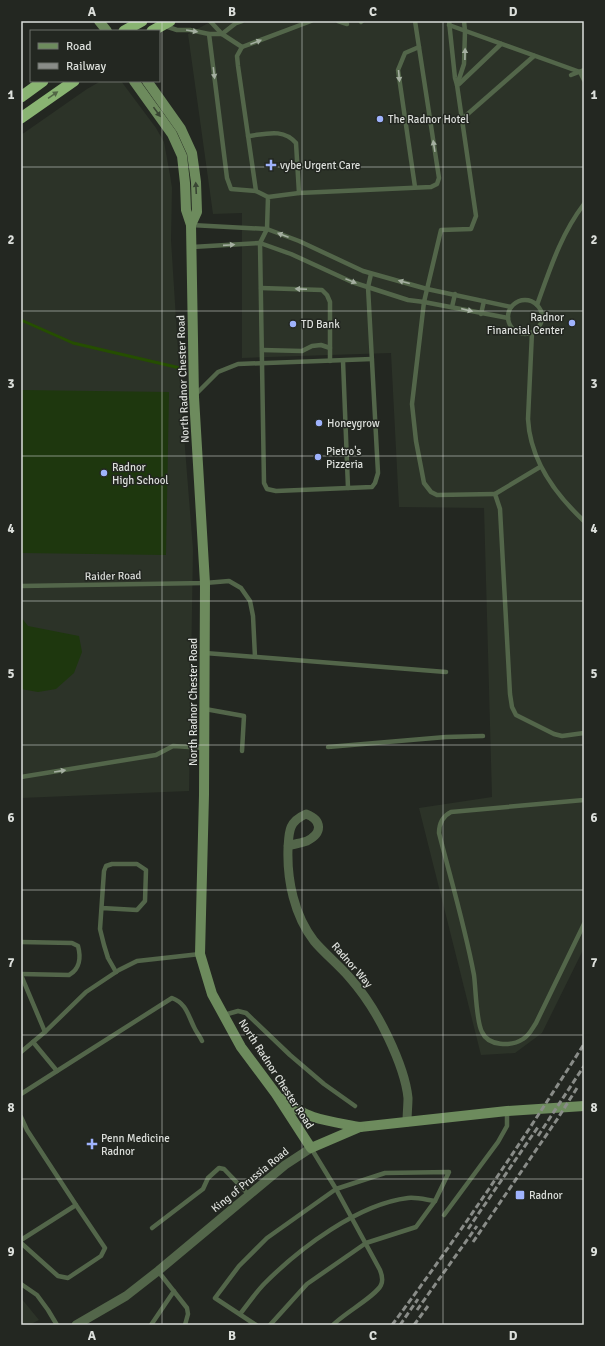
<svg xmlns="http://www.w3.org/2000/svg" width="605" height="1346" font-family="Signika,sans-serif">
<rect width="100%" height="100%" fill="#232721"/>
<g fill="#2c3328">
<polygon points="212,21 584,21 584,948 542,1033 515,1053 481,1055 419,808 492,797 484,508 399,507 391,353 242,358 242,213 213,214 188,34"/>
<polygon points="101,81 121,81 156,128 164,142 170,175 172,188 171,240 181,398 193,549 189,791 21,798 21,135 87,89"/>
<polygon points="21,1298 39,1320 29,1325 21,1325"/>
</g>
<g fill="#1e370e">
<polygon points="21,390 169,392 166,555 21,553"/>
<polygon points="21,617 28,626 79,636 82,652 74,673 56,689 38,692 21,689"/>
</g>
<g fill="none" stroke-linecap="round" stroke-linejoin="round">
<polyline stroke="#254e01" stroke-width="3" points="21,320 73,343 180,368"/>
<g stroke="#53664a" stroke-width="4.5">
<polyline points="210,21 222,34 242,47 311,21"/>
<polyline points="338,21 347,24"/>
<polyline points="449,21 455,78 457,85 476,216 471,229 441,230 424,302 412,404 416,441 424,483 431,492 437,495 495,494"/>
<polyline points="361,22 362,21"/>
<polyline points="449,25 580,72 584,80"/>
<polyline points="165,26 177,30 190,30 209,34 222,34 236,23 242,21"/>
<polyline points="209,34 227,178 231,189 256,191"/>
<polyline points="242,47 237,56 238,66 256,191 268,197"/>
<polyline points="571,75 584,70"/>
<polyline points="459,84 501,44"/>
<polyline points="457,85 464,64 465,31 464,21"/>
<polyline points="462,119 534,56"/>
<path d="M248 136C266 134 283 128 296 143L299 193"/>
<polyline points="415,187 398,70 405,53 419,47"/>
<polyline points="191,225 267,229 299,241 363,271 427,289 511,307"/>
<polyline points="192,247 260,243 291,254 352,282 408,300 424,302 508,318"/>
<polyline points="371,274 368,287 378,473 375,483 372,487 276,491 267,489 264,483 260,243 267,229 268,197 299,193 431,187 437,184 439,178 415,21"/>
<polyline points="261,288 322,290 327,295 330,302 330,361"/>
<circle cx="525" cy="317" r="17"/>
<path d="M537 305C550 269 561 234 584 204"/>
<polyline points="452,307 455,294"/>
<polyline points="481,314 484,301"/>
<path d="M532 332 528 419C530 460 555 494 584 521"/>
<polyline points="262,350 302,351 312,346 321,345 330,348"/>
<polyline points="343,361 348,488"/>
<polyline points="195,395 218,372 238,364 372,359"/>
<polyline points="540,467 495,494 500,509 510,694 512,707 516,715 554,734 562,736 584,733"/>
<polyline points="21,586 205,583 229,581 241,588 250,601 253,616 255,657"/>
<polyline points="205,653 446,672"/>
<polyline points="205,709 244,716 242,751"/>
<polyline points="328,747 446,737 483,736"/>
<polyline points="21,777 156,755 173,746 205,748"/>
<path d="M584 800 451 812C443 816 439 824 439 833 451 880 465 927 474 975 476 990 476 1021 482 1032 488 1046 511 1047 523 1039 529 1036 532 1029 536 1023L584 924"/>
<polyline points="102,908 137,910 145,901 146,870 137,864 112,864 106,866 104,871 100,929 104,945 108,958 116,972"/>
<path d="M21 942 72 943 78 946C81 957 80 969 69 975L21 974"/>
<polyline points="21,975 45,1032"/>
<polyline points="224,1015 238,1011 246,1013 290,1055 324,1084 355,1106"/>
<polyline points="21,1052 46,1031 86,992 119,970 137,961 200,954"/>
<path d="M57 1071 172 998C186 1003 188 1015 194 1027 196 1032 200 1036 202 1041"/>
<polyline points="21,1094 57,1071 33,1042"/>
<polyline points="21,1117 27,1130 76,1205 21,1240"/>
<path d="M311 1148 336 1189 380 1270C382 1275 383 1281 381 1285 376 1296 343 1314 333 1325"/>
<polyline points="444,1215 498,1142 507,1126 507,1111"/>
<polyline points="152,1228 203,1189 208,1178 219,1168 224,1169 249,1195"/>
<polyline points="21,1243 58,1276 68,1278 101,1256 105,1248 76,1205"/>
<polyline points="158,1271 187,1308 188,1314 185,1325"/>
<polyline points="21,1284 37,1295 48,1310 57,1325"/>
<path d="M240 1314C248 1304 256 1292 265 1283 300 1248 358 1204 408 1198 417 1197 427 1200 435 1201"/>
<polyline points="151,1325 174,1291"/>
<polyline points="256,1325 215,1298 239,1266 267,1238 336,1189 385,1173 449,1172 435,1201 416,1227 366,1243 307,1284 270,1325"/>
</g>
<g stroke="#53664a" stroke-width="9">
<path d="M288 846C294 844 301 843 307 841 323 833 322 820 306 814 288 822 289 832 288 849 287 880 294 915 314 941 325 954 339 965 350 978 365 995 378 1016 388 1037 397 1056 406 1077 408 1098 408 1105 407 1114 407 1122"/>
<polyline points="76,1325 126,1296 158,1271 285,1165 311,1148"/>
</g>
<g stroke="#6d8b5d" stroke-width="10">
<polyline points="99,21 107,31"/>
<polyline points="134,81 172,134 182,156 185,183 186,210 191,225 194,397 205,583 204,795 200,954 212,994 241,1047 276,1094 311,1148 360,1127 507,1111 584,1106"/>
<polyline points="147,81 181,129 192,153 196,182 197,212 191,225"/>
<path d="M282 1099C307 1120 329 1121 360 1127"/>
</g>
<g stroke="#89b472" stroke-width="11">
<polyline points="124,31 142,21"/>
<polyline points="152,31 170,21"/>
<polyline points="21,97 43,81"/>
<polyline points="21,118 74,81"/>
</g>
<g stroke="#898c88" stroke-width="3" stroke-dasharray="6 3" stroke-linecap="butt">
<polyline points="538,1136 584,1066"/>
<polyline points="468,1229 538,1127"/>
<polyline points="473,1242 558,1118 577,1088"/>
<polyline points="417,1310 477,1226"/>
<path d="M392 1325C460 1234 523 1140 584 1044"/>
<polyline points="400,1325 418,1299"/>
<polyline points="414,1325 428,1306"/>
</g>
</g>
<defs><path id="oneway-solid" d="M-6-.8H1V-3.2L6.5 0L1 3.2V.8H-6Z"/></defs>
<g fill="#a5afa1">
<use href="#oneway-solid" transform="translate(192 31) rotate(9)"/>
<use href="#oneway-solid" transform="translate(256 42) rotate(-21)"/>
<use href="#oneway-solid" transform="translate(465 54) rotate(-89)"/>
<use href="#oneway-solid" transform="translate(214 73) rotate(83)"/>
<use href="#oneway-solid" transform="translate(399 76) rotate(85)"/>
<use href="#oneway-solid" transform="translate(434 146) rotate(-99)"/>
<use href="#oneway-solid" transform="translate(283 235) rotate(-159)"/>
<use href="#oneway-solid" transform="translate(229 245) rotate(-4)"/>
<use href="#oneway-solid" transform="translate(351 281) rotate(22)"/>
<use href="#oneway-solid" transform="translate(404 282) rotate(-165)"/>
<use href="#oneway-solid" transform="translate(301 289) rotate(-178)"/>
<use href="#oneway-solid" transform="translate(467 310) rotate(13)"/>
<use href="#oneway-solid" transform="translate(60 771) rotate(-9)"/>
</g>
<use fill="#516645" href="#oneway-solid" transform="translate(53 95) rotate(-34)"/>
<g fill="#394533">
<use href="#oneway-solid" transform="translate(157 112) rotate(54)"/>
<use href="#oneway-solid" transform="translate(196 188) rotate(-93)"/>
</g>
<path fill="none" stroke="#dcdfdb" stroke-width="1" stroke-opacity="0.55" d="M162 21V1325M302 21V1325M443 21V1325M21 167H584M21 311H584M21 456H584M21 601H584M21 745H584M21 890H584M21 1035H584M21 1179H584"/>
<g fill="#9fb3fd" stroke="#232721" stroke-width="1.5">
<circle cx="380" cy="119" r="4"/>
<path d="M269 159h4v4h4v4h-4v4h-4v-4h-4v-4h4z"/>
<circle cx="572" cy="323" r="4"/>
<circle cx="293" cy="324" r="4"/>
<circle cx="319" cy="423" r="4"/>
<circle cx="318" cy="457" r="4"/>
<circle cx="104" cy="473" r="4"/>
<path d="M90 1138h4v4h4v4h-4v4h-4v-4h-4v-4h4z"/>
<rect x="515" y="1190" width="10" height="10" rx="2"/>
</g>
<g text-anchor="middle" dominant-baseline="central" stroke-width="3" stroke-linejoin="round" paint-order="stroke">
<g font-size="11" fill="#dcdfdb" stroke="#232721" text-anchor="start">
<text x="388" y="119">The Radnor Hotel</text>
<text x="280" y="165">vybe Urgent Care</text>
<text x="564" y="317" text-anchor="end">Radnor<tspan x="564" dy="13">Financial Center</tspan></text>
<text x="301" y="324">TD Bank</text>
<text x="327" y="423">Honeygrow</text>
<text x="326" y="451">Pietro's<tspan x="326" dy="13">Pizzeria</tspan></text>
<text x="112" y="467">Radnor<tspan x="112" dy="13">High School</tspan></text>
<text x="101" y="1138">Penn Medicine<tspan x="101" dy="13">Radnor</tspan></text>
<text x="529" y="1195">Radnor</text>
</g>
<g font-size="11" fill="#dcdfdb" stroke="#232721">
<text transform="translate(183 379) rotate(-92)">North Radnor Chester Road</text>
<text transform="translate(113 576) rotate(-1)">Raider Road</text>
<text transform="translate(193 702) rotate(-90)">North Radnor Chester Road</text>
<text transform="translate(352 965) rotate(49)">Radnor Way</text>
<text transform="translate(276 1074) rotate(57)">North Radnor Chester Road</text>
<text transform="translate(250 1180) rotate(-39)">King of Prussia Road</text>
</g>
</g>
<rect width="605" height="1346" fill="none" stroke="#232721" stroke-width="44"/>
<rect x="30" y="30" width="130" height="52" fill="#232721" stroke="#6d716b"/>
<rect x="38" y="43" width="20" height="6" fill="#6d8b5d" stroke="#6d716b"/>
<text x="66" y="50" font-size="12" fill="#dcdfdb">Road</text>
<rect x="38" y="63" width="20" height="6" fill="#898c88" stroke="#6d716b"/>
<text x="66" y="70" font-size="12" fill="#dcdfdb">Railway</text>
<rect x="22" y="22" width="561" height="1302" fill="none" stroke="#dcdfdb" stroke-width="1.5"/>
<g font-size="13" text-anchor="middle" font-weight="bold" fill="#dcdfdb">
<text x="92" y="16">A</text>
<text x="232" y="16">B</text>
<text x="373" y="16">C</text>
<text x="513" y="16">D</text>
<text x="11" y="99">1</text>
<text x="594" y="99">1</text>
<text x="11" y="244">2</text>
<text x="594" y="244">2</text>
<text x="11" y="388">3</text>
<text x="594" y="388">3</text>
<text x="11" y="533">4</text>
<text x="594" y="533">4</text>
<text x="11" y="678">5</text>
<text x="594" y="678">5</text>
<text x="11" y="822">6</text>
<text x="594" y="822">6</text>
<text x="11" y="967">7</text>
<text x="594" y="967">7</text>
<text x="11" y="1112">8</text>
<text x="594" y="1112">8</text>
<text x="11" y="1256">9</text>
<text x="594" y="1256">9</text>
<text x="92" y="1340">A</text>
<text x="232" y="1340">B</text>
<text x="373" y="1340">C</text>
<text x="513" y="1340">D</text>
</g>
</svg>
